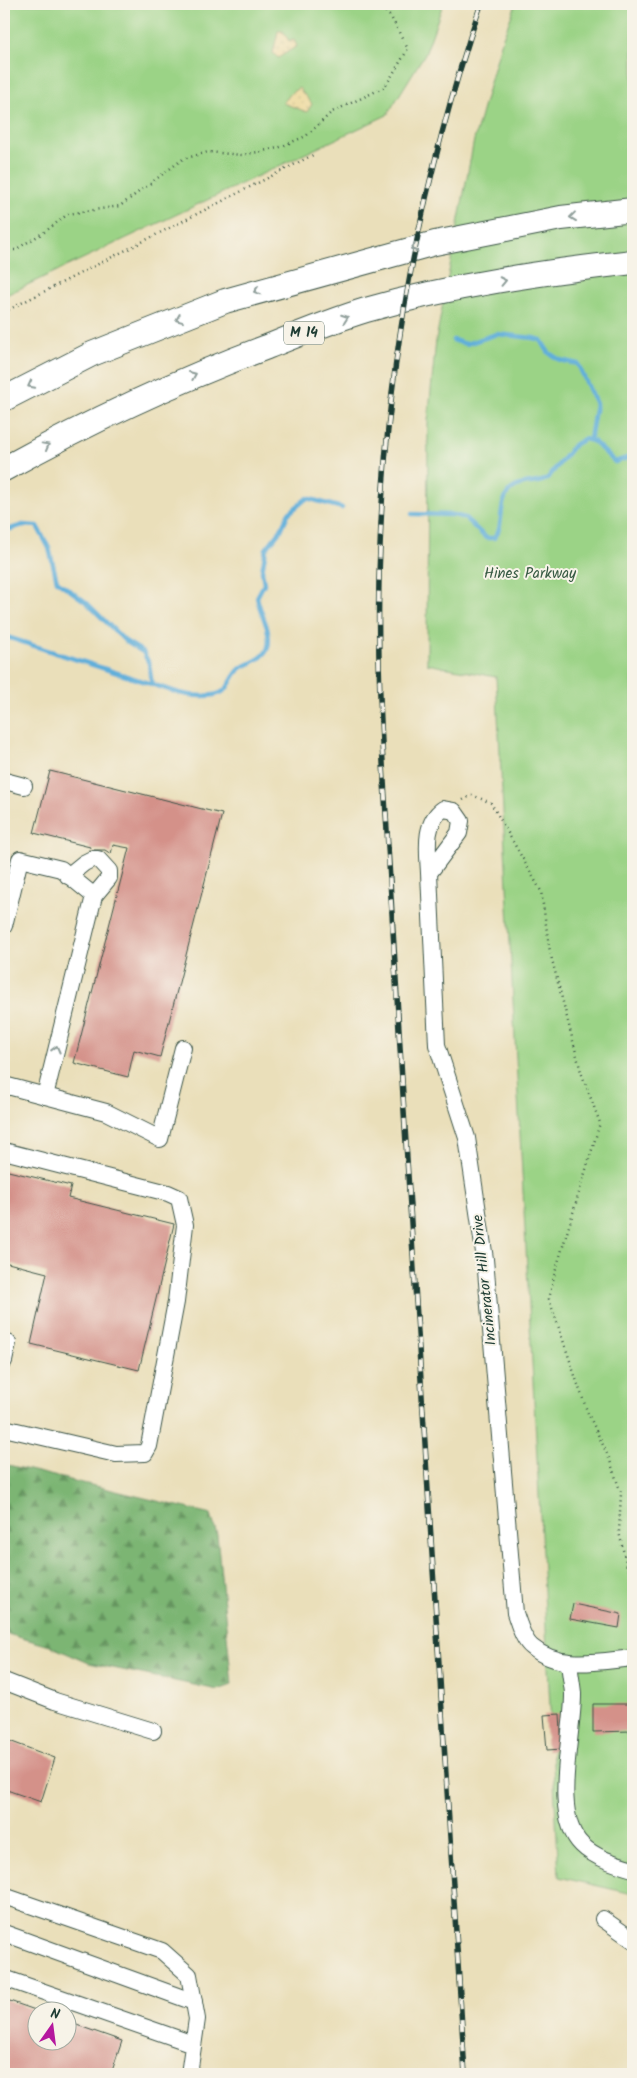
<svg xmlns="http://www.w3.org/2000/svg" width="637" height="2078" font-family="Kalam,sans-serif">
<defs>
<pattern id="forest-firs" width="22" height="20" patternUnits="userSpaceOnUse" patternTransform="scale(1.25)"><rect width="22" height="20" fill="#7cb573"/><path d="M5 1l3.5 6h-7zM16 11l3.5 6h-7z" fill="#65945f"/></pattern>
<pattern id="sand-dots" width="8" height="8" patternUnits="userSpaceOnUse" patternTransform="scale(1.25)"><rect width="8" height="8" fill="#eeda9e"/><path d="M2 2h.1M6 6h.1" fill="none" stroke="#ccbc89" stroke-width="1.8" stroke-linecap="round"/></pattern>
</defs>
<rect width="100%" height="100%" fill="#f7f3e8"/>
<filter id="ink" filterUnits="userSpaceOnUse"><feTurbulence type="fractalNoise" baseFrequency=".02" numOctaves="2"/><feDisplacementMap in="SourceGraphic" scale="10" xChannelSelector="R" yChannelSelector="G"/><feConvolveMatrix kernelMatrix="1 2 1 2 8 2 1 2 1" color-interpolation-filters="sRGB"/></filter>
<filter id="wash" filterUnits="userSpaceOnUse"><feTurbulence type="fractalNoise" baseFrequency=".0096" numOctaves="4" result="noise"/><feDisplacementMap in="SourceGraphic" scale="20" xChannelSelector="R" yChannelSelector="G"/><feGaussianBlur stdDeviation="1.12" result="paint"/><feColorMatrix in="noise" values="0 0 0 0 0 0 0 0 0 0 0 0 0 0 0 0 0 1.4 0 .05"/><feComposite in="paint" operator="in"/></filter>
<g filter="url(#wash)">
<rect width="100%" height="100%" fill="#eadfba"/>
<g fill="#9bd386" stroke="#5d885d">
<polygon points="4,4 443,4 426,52 387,115 4,296"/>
<polygon points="516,4 633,4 633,1894 559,1877 496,677 427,664 428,421 436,340 474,140 502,40"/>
</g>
<polygon fill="url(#forest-firs)" stroke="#4e7954" points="4,1464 211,1514 217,1535 232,1685 218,1690 89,1663 50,1646 4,1633"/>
<g fill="url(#sand-dots)" stroke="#868c69">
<polygon points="278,31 283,31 289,41 294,40 297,46 278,58 273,53"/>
<polygon points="299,88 312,104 307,112 283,103 292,92"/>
</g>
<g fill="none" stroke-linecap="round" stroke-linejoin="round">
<g stroke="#60afda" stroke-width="4.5">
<polyline points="453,340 466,344 497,334 533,338 541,340 549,353 560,360 578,364 596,404 590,439"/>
<path d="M412 514 454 515 465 518 486 538H494C507 524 494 497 517 486 526 482 538 484 547 479L574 445 584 439 593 441 615 462 633 456"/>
<polyline points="4,531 23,525 37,526 49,548 57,581 86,602 125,641 143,652 149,663 152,685"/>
<path d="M4 636 179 693C191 696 215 699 225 690 231 684 234 673 241 668 251 662 265 659 268 647 272 630 260 614 257 597L264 584 262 571 266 549 281 530 288 514 307 498 342 508"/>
</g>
</g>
<g id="blocks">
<g fill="#d49189">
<polygon points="50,771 222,814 160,1057 134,1050 128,1077 74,1063 129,848 113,845 111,854 105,850 89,850 90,847 34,833"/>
<polygon points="4,1170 71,1186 68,1198 174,1224 139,1370 31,1344 47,1273 4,1262"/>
<polygon points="573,1604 621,1614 619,1628 570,1619"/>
<polygon points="593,1704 633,1704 633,1731 593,1732"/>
<polygon points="560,1714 562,1749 547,1750 544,1715"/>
<polygon points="4,1739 55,1758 41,1802 4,1789"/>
<polygon points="4,1999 38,2011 38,2040 68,2040 68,2022 122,2041 111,2074 4,2074"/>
</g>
</g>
</g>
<g filter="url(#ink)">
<use href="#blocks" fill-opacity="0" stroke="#3d5548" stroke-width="1"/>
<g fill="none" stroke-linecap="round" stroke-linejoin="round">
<g stroke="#3d5548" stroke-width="18">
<g id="minor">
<polyline points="4,784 5,781 24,786"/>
<path d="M429 873 459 833 461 821 454 811 443 809C423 823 428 852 429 873L437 1045 467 1138 485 1259 515 1613C519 1624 523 1640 532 1647 560 1671 600 1661 633 1658"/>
<polyline points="4,926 20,859 61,869 94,896"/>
<polyline points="4,1085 106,1112 160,1139 183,1048"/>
<polyline points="45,1096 94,896 109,878 109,871 98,859 92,859 84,863 68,876"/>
<polyline points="4,1151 168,1193 179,1198 185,1225 176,1302 149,1446 145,1453 116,1454 4,1428"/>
<polyline points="4,1342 8,1343 4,1361"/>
<path d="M569 1663C570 1673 572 1683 573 1693 574 1734 550 1814 582 1845 595 1858 616 1864 633 1869"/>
<polyline points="4,1681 55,1701 153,1731"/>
<polyline points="4,1896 162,1951 189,1975 197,2019 189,2074"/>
<polyline points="603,1919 633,1940"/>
<polyline points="4,1933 194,2002"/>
<polyline points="4,1978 193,2044"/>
</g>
</g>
<g stroke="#3d5548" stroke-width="26">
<g id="highway">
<polyline points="4,399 92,354 225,301 435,243 561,218 633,210"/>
<path d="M4 469C89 422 176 381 267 347 299 334 333 320 366 310 453 285 544 272 633 262"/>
</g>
</g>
<g stroke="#3d5548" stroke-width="2.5" stroke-dasharray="1 4" stroke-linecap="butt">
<polyline points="4,250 15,250 46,231 68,214 120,206 183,159 208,152 242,155 278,148 306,136 332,112 385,87 408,49 391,17 377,4"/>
<polyline points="4,312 313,155"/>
<polyline points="463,800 472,795 491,803 541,891 550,952 581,1072 600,1123 554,1276 549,1299 587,1411 609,1458 621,1493 619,1532 627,1567 633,1575"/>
</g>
<use href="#minor" stroke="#fff" stroke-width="16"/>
<use href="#highway" stroke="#fff" stroke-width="24"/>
<g stroke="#1f3d34" stroke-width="5.5">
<path id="rail" d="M465 2074C446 1775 427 1475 408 1175 401 1060 393 945 387 830 381 736 376 642 380 548 386 364 422 178 481 4"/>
</g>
<use href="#rail" stroke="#f7f3e8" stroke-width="4" stroke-dasharray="11" stroke-linecap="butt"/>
</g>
<defs><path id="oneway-chevron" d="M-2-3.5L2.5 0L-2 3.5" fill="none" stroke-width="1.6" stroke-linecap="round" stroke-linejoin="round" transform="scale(1.25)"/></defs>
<g stroke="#8f9e9a">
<use href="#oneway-chevron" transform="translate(573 217) rotate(173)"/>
<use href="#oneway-chevron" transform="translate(414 248) rotate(166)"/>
<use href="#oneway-chevron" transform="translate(503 281) rotate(-12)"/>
<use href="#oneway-chevron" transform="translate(257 291) rotate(164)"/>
<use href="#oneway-chevron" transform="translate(345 318) rotate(-20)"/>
<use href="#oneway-chevron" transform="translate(179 319) rotate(158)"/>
<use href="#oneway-chevron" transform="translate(193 375) rotate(-23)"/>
<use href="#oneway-chevron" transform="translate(31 385) rotate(153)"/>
<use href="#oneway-chevron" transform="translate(46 446) rotate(-29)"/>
<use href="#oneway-chevron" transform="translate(56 1049) rotate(-76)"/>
</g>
</g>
<g text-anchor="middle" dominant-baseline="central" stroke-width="4" stroke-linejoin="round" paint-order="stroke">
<rect fill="#f7f3e8" stroke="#60746a" stroke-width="1" x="284" y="321.5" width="40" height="23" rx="4"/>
<g font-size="14" font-weight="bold" fill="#1f3d34">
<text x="304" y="333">M 14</text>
</g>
<g font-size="15" fill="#385b44" stroke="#f7f3e8">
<text x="530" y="574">Hines Parkway</text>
</g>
<g font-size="15" fill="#1f3d34" stroke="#f7f3e8">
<text transform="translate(485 1280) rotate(-96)">Incinerator Hill Drive</text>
</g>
</g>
<rect width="637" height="2078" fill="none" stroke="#f7f3e8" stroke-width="20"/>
<g transform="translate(52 2026) rotate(14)"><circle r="24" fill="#f7f3e8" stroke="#a1aaa0"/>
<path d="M0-4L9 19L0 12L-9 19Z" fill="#b5179e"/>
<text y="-8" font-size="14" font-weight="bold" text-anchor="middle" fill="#1f3d34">N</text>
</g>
</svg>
